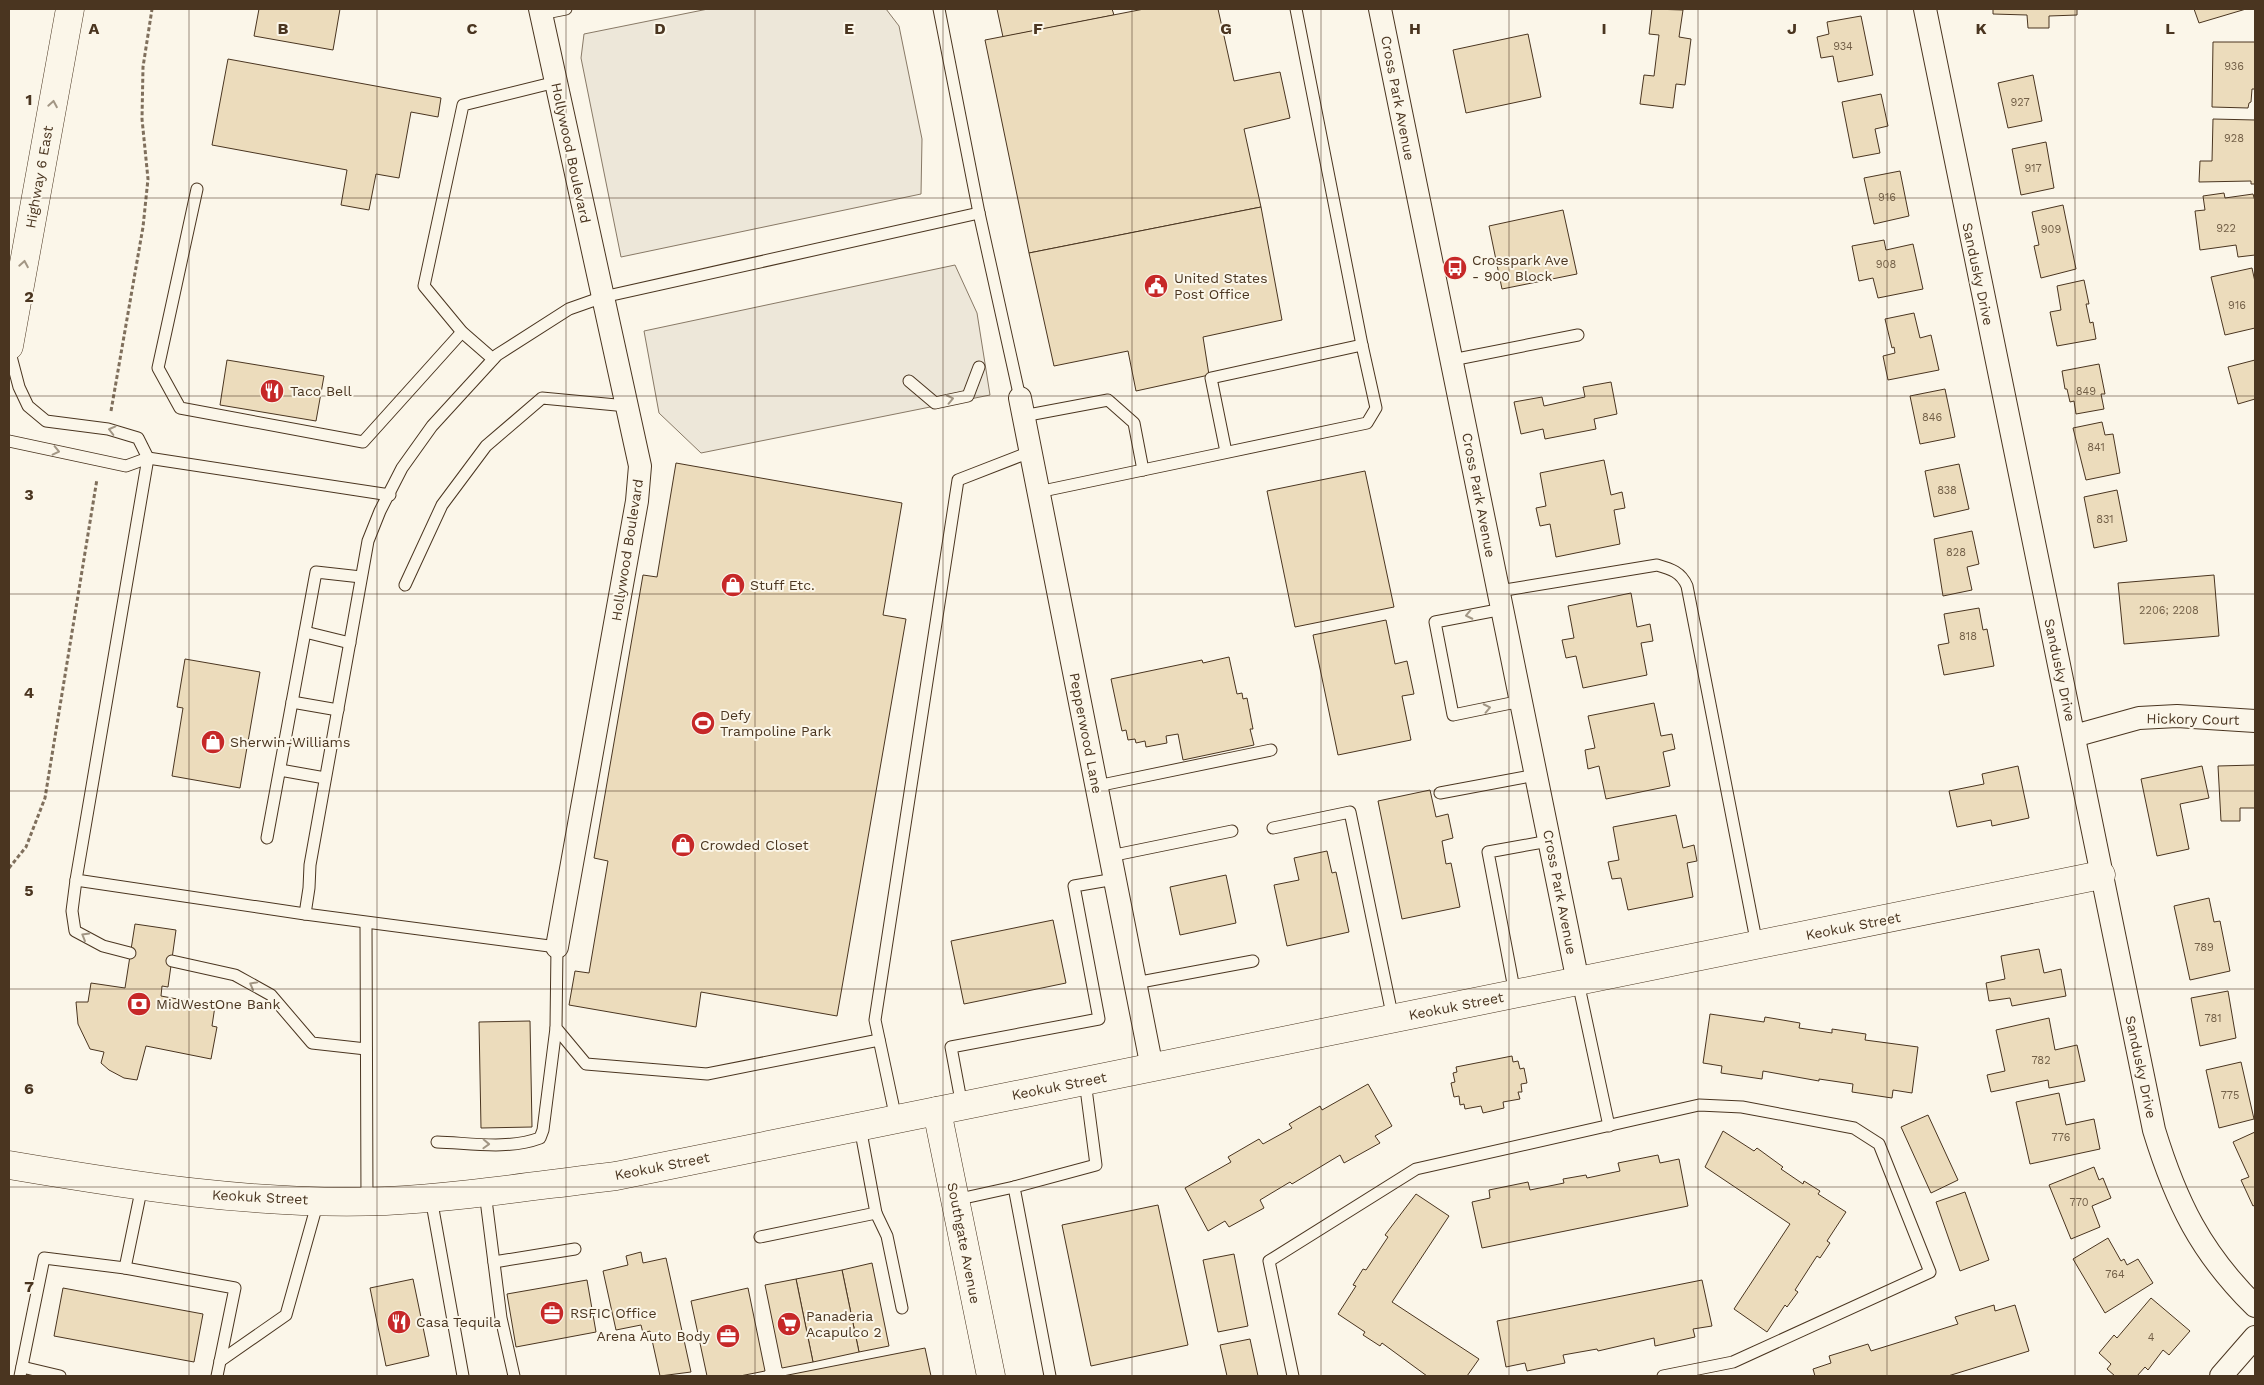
<svg xmlns="http://www.w3.org/2000/svg" width="2264" height="1385" font-family="'Work Sans',sans-serif">
<rect width="100%" height="100%" fill="#fbf6e9"/>
<g fill="#ede7d9" stroke="#887966">
<polygon points="708,9 886,9 899,26 922,139 921,194 621,257 581,58 584,34"/>
<polygon points="955,265 977,313 990,395 701,453 659,413 644,331"/>
</g>
<g fill="#ecdcbc" stroke="#4a3520">
<polygon points="259,9 340,9 333,50 254,36"/>
<polygon points="997,9 1112,9 1114,15 1003,37"/>
<polygon points="1144,9 1218,9 1234,81 1280,72 1290,118 1244,129 1261,207 1029,253 985,40"/>
<polygon points="1652,9 1683,10 1679,37 1691,39 1685,85 1676,84 1673,108 1640,104 1644,75 1654,76 1659,35 1649,34"/>
<polygon points="1993,9 2077,9 2077,15 2049,16 2049,28 2028,28 2027,15 1993,14"/>
<polygon points="2194,9 2246,9 2199,23"/>
<polygon points="1861,16 1873,75 1838,82 1833,56 1821,58 1817,37 1829,34 1827,22"/>
<polygon points="1528,34 1541,97 1466,113 1453,50"/>
<polygon points="2213,42 2255,42 2255,89 2252,89 2251,102 2249,103 2248,108 2212,107"/>
<polygon points="228,59 441,98 438,117 411,112 399,178 376,174 369,210 341,205 347,170 212,145"/>
<polygon points="2033,75 2042,121 2008,128 1998,83"/>
<polygon points="1881,94 1888,126 1875,129 1880,153 1853,158 1842,102"/>
<polygon points="2213,119 2255,120 2255,184 2251,184 2251,181 2199,182 2200,161 2212,161"/>
<polygon points="2046,142 2054,188 2021,195 2012,149"/>
<polygon points="1900,171 1909,216 1874,224 1864,178"/>
<polygon points="2224,193 2225,198 2253,194 2255,201 2255,255 2238,257 2236,245 2200,250 2195,211 2205,210 2203,196"/>
<polygon points="2063,205 2076,269 2041,278 2034,246 2039,245 2032,212"/>
<polygon points="1261,207 1282,320 1203,337 1209,375 1136,391 1128,351 1054,366 1029,253"/>
<polygon points="1563,210 1577,274 1502,289 1489,226"/>
<polygon points="1884,240 1886,250 1913,244 1923,289 1878,298 1873,278 1859,281 1852,246"/>
<polygon points="2252,268 2255,282 2255,328 2225,335 2211,277"/>
<polygon points="2084,280 2089,304 2086,304 2090,323 2093,322 2096,339 2057,346 2050,312 2061,310 2057,286"/>
<polygon points="1914,313 1920,338 1931,335 1939,370 1888,380 1883,356 1895,353 1894,347 1892,348 1885,319"/>
<polygon points="227,360 324,376 316,421 220,405"/>
<polygon points="2255,360 2255,399 2238,404 2228,367"/>
<polygon points="2099,364 2105,394 2101,394 2104,409 2076,414 2074,401 2070,402 2067,389 2065,389 2062,371"/>
<polygon points="1611,382 1617,414 1594,419 1596,429 1545,439 1543,429 1521,434 1514,402 1542,397 1544,406 1585,397 1583,387"/>
<polygon points="1945,389 1955,437 1920,444 1910,396"/>
<polygon points="2102,422 2105,435 2113,434 2120,473 2086,480 2073,428"/>
<polygon points="1604,460 1611,495 1622,492 1625,508 1614,510 1620,544 1556,557 1550,524 1540,526 1536,508 1546,506 1540,473"/>
<polygon points="676,463 902,503 883,615 906,619 837,1016 701,992 696,1027 569,1005 575,971 589,973 608,861 594,858 643,575 657,577"/>
<polygon points="1959,464 1969,509 1934,517 1925,471"/>
<polygon points="1365,471 1394,607 1295,627 1267,491"/>
<polygon points="2117,490 2127,541 2094,548 2084,497"/>
<polygon points="1972,531 1979,564 1967,567 1972,590 1943,596 1934,539"/>
<polygon points="2214,575 2219,636 2124,644 2118,583"/>
<polygon points="1631,593 1637,627 1650,624 1653,641 1641,643 1647,675 1583,688 1576,656 1566,658 1562,640 1574,638 1568,606"/>
<polygon points="1979,608 1983,630 1987,629 1994,666 1944,675 1938,645 1949,643 1944,614"/>
<polygon points="1386,620 1395,664 1407,661 1414,694 1402,696 1411,740 1338,755 1313,635"/>
<polygon points="1229,657 1237,694 1242,693 1243,699 1247,698 1253,729 1250,729 1254,745 1183,760 1178,734 1166,736 1167,743 1146,747 1145,741 1136,743 1135,739 1128,740 1126,730 1122,731 1111,679 1202,660 1203,663"/>
<polygon points="185,659 260,672 240,788 172,776 183,708 177,707"/>
<polygon points="1654,703 1661,736 1672,734 1675,749 1663,752 1670,786 1606,799 1599,766 1588,769 1585,750 1595,748 1588,716"/>
<polygon points="2255,765 2255,808 2240,808 2240,821 2221,821 2218,766"/>
<polygon points="2018,766 2029,818 1992,826 1991,820 1957,827 1949,791 1984,784 1982,774"/>
<polygon points="2202,766 2209,798 2180,804 2189,849 2157,856 2141,779"/>
<polygon points="1430,790 1436,817 1448,814 1453,838 1442,841 1446,864 1451,863 1460,907 1402,919 1378,801"/>
<polygon points="1676,815 1683,848 1694,845 1697,861 1687,863 1693,897 1628,910 1621,878 1612,879 1608,862 1619,860 1613,827"/>
<polygon points="1327,851 1332,873 1336,872 1349,932 1287,946 1274,885 1299,880 1294,858"/>
<polygon points="1226,875 1236,923 1180,935 1170,887"/>
<polygon points="2209,898 2214,922 2220,921 2230,971 2190,980 2174,906"/>
<polygon points="1053,920 1066,983 964,1004 951,941"/>
<polygon points="135,924 176,930 168,987 162,986 161,996 215,1006 212,1026 217,1027 211,1059 146,1046 137,1080 124,1078 109,1070 101,1063 104,1052 90,1049 78,1024 76,1002 88,1002 91,983 125,988"/>
<polygon points="2039,949 2044,973 2061,969 2066,996 2012,1006 2010,998 1989,1001 1986,983 2005,979 2001,956"/>
<polygon points="2228,991 2236,1038 2200,1046 2191,998"/>
<polygon points="1710,1014 1764,1022 1765,1017 1800,1023 1799,1028 1832,1033 1832,1029 1866,1034 1865,1040 1918,1047 1912,1093 1893,1090 1892,1098 1852,1092 1853,1084 1819,1079 1819,1081 1763,1071 1762,1079 1721,1073 1722,1066 1703,1063"/>
<polygon points="2049,1018 2055,1050 2077,1045 2085,1081 2049,1088 2048,1080 1991,1092 1987,1075 2005,1071 1996,1030"/>
<polygon points="530,1021 532,1127 481,1128 479,1022"/>
<polygon points="1512,1056 1513,1062 1518,1061 1520,1069 1524,1068 1527,1083 1521,1084 1522,1092 1518,1092 1520,1099 1503,1102 1504,1108 1483,1113 1481,1106 1465,1109 1464,1104 1460,1105 1459,1096 1454,1097 1451,1083 1455,1082 1453,1073 1457,1072 1456,1067"/>
<polygon points="2241,1062 2254,1119 2219,1128 2206,1070"/>
<polygon points="1368,1084 1392,1126 1375,1136 1380,1143 1344,1163 1340,1155 1292,1184 1290,1182 1260,1200 1264,1208 1229,1227 1225,1221 1208,1231 1185,1188 1231,1162 1228,1157 1259,1139 1263,1144 1292,1128 1289,1124 1320,1106 1322,1110"/>
<polygon points="2059,1093 2066,1125 2094,1119 2100,1149 2030,1164 2016,1102"/>
<polygon points="1928,1115 1958,1180 1931,1193 1901,1127"/>
<polygon points="1723,1131 1754,1151 1757,1148 1783,1167 1781,1169 1803,1184 1804,1181 1820,1191 1818,1194 1846,1212 1827,1241 1830,1243 1820,1258 1817,1256 1815,1259 1795,1290 1798,1292 1787,1307 1785,1305 1767,1332 1734,1309 1790,1224 1705,1167"/>
<polygon points="2255,1132 2255,1205 2253,1206 2241,1180 2249,1177 2233,1142"/>
<polygon points="1658,1155 1660,1163 1679,1159 1688,1206 1482,1248 1472,1202 1490,1198 1489,1190 1528,1182 1530,1190 1564,1183 1563,1179 1586,1175 1587,1178 1620,1171 1618,1163"/>
<polygon points="2094,1167 2099,1180 2103,1178 2111,1198 2092,1206 2100,1227 2071,1239 2049,1185"/>
<polygon points="1965,1192 1989,1260 1960,1271 1936,1202"/>
<polygon points="1416,1194 1449,1216 1392,1302 1479,1359 1467,1376 1427,1376 1382,1343 1380,1346 1363,1335 1365,1332 1338,1314 1356,1286 1353,1285 1363,1269 1366,1270 1388,1237 1385,1235"/>
<polygon points="1158,1205 1188,1345 1091,1366 1062,1225"/>
<polygon points="2108,1238 2121,1261 2124,1259 2127,1265 2138,1259 2153,1283 2105,1313 2073,1259"/>
<polygon points="641,1252 643,1263 666,1258 691,1372 660,1376 650,1331 643,1333 641,1325 616,1330 603,1271 628,1265 626,1256"/>
<polygon points="1234,1254 1248,1326 1218,1332 1203,1260"/>
<polygon points="872,1263 889,1346 859,1352 842,1270"/>
<polygon points="842,1270 859,1352 813,1362 796,1279"/>
<polygon points="413,1279 429,1356 386,1366 370,1288"/>
<polygon points="796,1279 813,1362 782,1368 765,1285"/>
<polygon points="587,1280 596,1332 516,1347 507,1294"/>
<polygon points="1702,1280 1712,1326 1693,1329 1695,1337 1655,1346 1654,1338 1598,1351 1597,1349 1563,1355 1565,1363 1527,1371 1525,1363 1506,1367 1497,1321"/>
<polygon points="63,1288 203,1314 194,1362 54,1336"/>
<polygon points="748,1288 765,1371 740,1376 707,1376 691,1301"/>
<polygon points="2151,1298 2190,1331 2169,1355 2163,1350 2148,1370 2145,1367 2137,1376 2115,1376 2107,1369 2111,1364 2099,1353 2114,1335 2117,1338"/>
<polygon points="1994,1305 1995,1311 2015,1305 2029,1351 1948,1376 1815,1376 1813,1369 1831,1363 1829,1356 1868,1344 1871,1351 1958,1324 1955,1317"/>
<polygon points="1250,1339 1258,1376 1227,1376 1220,1345"/>
<polygon points="925,1348 931,1376 783,1376"/>
</g>
<g fill="none" stroke-linecap="round" stroke-linejoin="round">
<g stroke="#4a3520" stroke-width="13">
<g id="service">
<polyline points="939,9 979,213 1020,398"/>
<polyline points="1296,9 1362,345"/>
<polyline points="541,14 566,9"/>
<polyline points="197,189 158,368 180,408 363,442 462,332"/>
<polyline points="9,349 19,387 28,406 46,421 108,429 138,438 148,458 76,880 305,914"/>
<polyline points="493,359 462,332 424,286 463,105 556,82"/>
<polyline points="1452,360 1578,335"/>
<polyline points="909,381 935,403 968,396 979,367"/>
<polyline points="1023,416 1108,400 1134,423 1143,470"/>
<polyline points="9,441 126,466 148,458 390,495"/>
<path d="M1038 492C1148 469 1257 446 1367 423L1376 408 1362 345 1211 378 1226 452"/>
<polyline points="405,585 442,505 486,446 542,398 627,406"/>
<path d="M1499 591 1657 565C1671 569 1681 572 1687 586L1757 945"/>
<polyline points="1503,609 1435,622 1453,715 1521,701"/>
<polyline points="305,632 350,643"/>
<polyline points="292,702 338,710"/>
<polyline points="280,770 325,778"/>
<polyline points="1097,786 1271,750"/>
<polyline points="1440,793 1536,775"/>
<polyline points="1273,828 1350,812 1393,1019"/>
<polyline points="267,838 316,572 361,577"/>
<polyline points="1110,856 1232,831"/>
<polyline points="76,880 72,911 75,931 103,946 130,953"/>
<polyline points="366,923 367,1200"/>
<polyline points="172,961 235,975 271,995 312,1043 366,1049"/>
<polyline points="1578,982 1609,1126"/>
<polyline points="1135,983 1253,961"/>
<polyline points="1515,994 1488,852 1549,841"/>
<polyline points="879,1040 707,1074 586,1064 556,1028 557,947 305,914 309,888 310,865 368,541 380,511 402,468 432,426 497,355 569,309 603,297 979,213"/>
<polyline points="962,1106 951,1047 1099,1019 1074,886 1115,879"/>
<polyline points="896,1119 875,1020 958,480 1030,452"/>
<path d="M437 1142C470 1143 508 1150 540 1138L543 1130 556 1028"/>
<polyline points="485,1192 501,1318 514,1376"/>
<polyline points="431,1198 463,1376"/>
<polyline points="955,1200 1014,1187"/>
<polyline points="876,1213 887,1236 902,1308"/>
<polyline points="760,1237 876,1213 860,1127"/>
<polyline points="494,1262 575,1249"/>
<polyline points="125,1268 235,1288 217,1376"/>
<polyline points="220,1361 286,1315 318,1201"/>
<polyline points="22,1367 60,1376"/>
<polyline points="20,1376 44,1258 125,1268 142,1186"/>
<polyline points="1050,1376 1014,1187 1096,1165 1085,1081"/>
<polyline points="1293,1376 1269,1261 1416,1169 1699,1105 1742,1107 1854,1128 1879,1144 1930,1272 1733,1362 1663,1376"/>
</g>
</g>
<g stroke="#4a3520" stroke-width="24">
<g id="minor">
<polyline points="540,9 640,466 637,501 557,947"/>
<polyline points="1380,9 1578,982"/>
<path d="M1925 9 2154 1130C2176 1202 2201 1253 2255 1306"/>
<polyline points="1020,398 1152,1068"/>
<polyline points="2074,736 2139,718 2177,716 2255,721"/>
<polyline points="2221,1376 2255,1337"/>
</g>
</g>
<g stroke="#4a3520" stroke-width="29">
<g id="tertiary">
<polyline points="937,1111 991,1376"/>
<path d="M9 1165C133 1186 259 1206 386 1201 463 1197 539 1185 616 1176L2101 875"/>
</g>
</g>
<g stroke="#4a3520" stroke-width="29">
<polyline id="primary" points="9,346 70,9"/>
</g>
<g stroke="#7f6f5c" stroke-width="3" stroke-dasharray="4 2.5" stroke-linecap="butt">
<polyline points="111,411 143,227 148,179 142,119 143,67 152,9"/>
<polyline points="9,868 26,847 45,798 97,479"/>
</g>
<use href="#service" stroke="#fbf6e9" stroke-width="11"/>
<use href="#minor" stroke="#fbf6e9" stroke-width="22"/>
<use href="#tertiary" stroke="#fbf6e9" stroke-width="28"/>
<use href="#primary" stroke="#fbf6e9" stroke-width="28"/>
</g>
<defs><path id="oneway-chevron" d="M-2-3.5L2.5 0L-2 3.5" fill="none" stroke-width="1.6" stroke-linecap="round" stroke-linejoin="round" transform="scale(1.25)"/></defs>
<g stroke="#a29684">
<use href="#oneway-chevron" transform="translate(53 104) rotate(-80)"/>
<use href="#oneway-chevron" transform="translate(24 264) rotate(-80)"/>
<use href="#oneway-chevron" transform="translate(950 399) rotate(-12)"/>
<use href="#oneway-chevron" transform="translate(112 430) rotate(-166)"/>
<use href="#oneway-chevron" transform="translate(56 451) rotate(13)"/>
<use href="#oneway-chevron" transform="translate(1469 615) rotate(168)"/>
<use href="#oneway-chevron" transform="translate(1487 708) rotate(-12)"/>
<use href="#oneway-chevron" transform="translate(85 936) rotate(-150)"/>
<use href="#oneway-chevron" transform="translate(253 985) rotate(-151)"/>
<use href="#oneway-chevron" transform="translate(486 1144) rotate(2)"/>
</g>
<path fill="none" stroke="#4a3520" stroke-width="1" stroke-opacity="0.55" d="M189 9V1376M377 9V1376M566 9V1376M755 9V1376M943 9V1376M1132 9V1376M1321 9V1376M1509 9V1376M1698 9V1376M1887 9V1376M2075 9V1376M9 198H2255M9 396H2255M9 594H2255M9 791H2255M9 989H2255M9 1187H2255"/>
<defs>
<g id="bus-disc" transform="scale(1.25)"><circle r="9.5" fill="#c62828" stroke="#fbf6e9"/><path d="M-5-6H5V4H4V6H2V4H-2V6H-4V4H-5ZM-3.5-4V0h7V-4ZM-3.5 1.2v1.5H-2V1.2ZM2 1.2v1.5H3.5V1.2Z" fill="#fff"/></g>
<g id="civic-disc" transform="scale(1.25)"><circle r="9.5" fill="#c62828" stroke="#fbf6e9"/><path d="M-.6-6.5H3V-4.5H.6V-3L4-1V1h2V6H-6V1h2V-1L-.6-3ZM-1.2 2.5V6h2.4V2.5Z" fill="#fff"/></g>
<g id="restaurant-disc" transform="scale(1.25)"><circle r="9.5" fill="#c62828" stroke="#fbf6e9"/><path d="M-5-6h1v4h1v-4h1v4h1v-4h1v5L-1.5 .5V6h-2V.5L-5-1ZM5-6V6H3V1.5H1.5Q1.5-4 5-6Z" fill="#fff"/></g>
<g id="shop-disc" transform="scale(1.25)"><circle r="9.5" fill="#c62828" stroke="#fbf6e9"/><path d="M-5-2.5h2.3a2.7 3.5 0 0 1 5.4 0H5L5.5 6h-11ZM-1.5-2.5h3a1.5 2.3 0 0 0-3 0Z" fill="#fff"/></g>
<g id="stadium-disc" transform="scale(1.25)"><circle r="9.5" fill="#c62828" stroke="#fbf6e9"/><path d="M0-5a6.5 5 0 1 0 0 10a6.5 5 0 1 0 0-10ZM-3.5-1.8h7v3.6h-7Z" fill="#fff"/></g>
<g id="bank-disc" transform="scale(1.25)"><circle r="9.5" fill="#c62828" stroke="#fbf6e9"/><path d="M-6-4H6V4H-6ZM0-2.3a2.3 2.3 0 1 0 0 4.6a2.3 2.3 0 1 0 0-4.6Z" fill="#fff"/></g>
<g id="office-disc" transform="scale(1.25)"><circle r="9.5" fill="#c62828" stroke="#fbf6e9"/><path d="M-6-3h4V-5.5h4V-3h4V5H-6ZM-1-4.5V-3h2v-1.5ZM-6 0V1H6V0Z" fill="#fff"/></g>
<g id="supermarket-disc" transform="scale(1.25)"><circle r="9.5" fill="#c62828" stroke="#fbf6e9"/><path d="M-6-5.5h2.5l.6 2H6L4.5 2H-2.5L-4.4-4H-6ZM-1.5 3.2a1.3 1.3 0 1 0 .1 0ZM3 3.2a1.3 1.3 0 1 0 .1 0Z" fill="#fff"/></g>
</defs>
<g fill-rule="evenodd">
<use href="#bus-disc" x="1455" y="268"/>
<use href="#civic-disc" x="1156" y="286"/>
<use href="#restaurant-disc" x="272" y="391"/>
<use href="#shop-disc" x="733" y="585"/>
<use href="#stadium-disc" x="703" y="723"/>
<use href="#shop-disc" x="213" y="742"/>
<use href="#shop-disc" x="683" y="845"/>
<use href="#bank-disc" x="139" y="1004"/>
<use href="#office-disc" x="552" y="1313"/>
<use href="#restaurant-disc" x="399" y="1322"/>
<use href="#supermarket-disc" x="789" y="1324"/>
<use href="#office-disc" x="728" y="1336"/>
</g>
<g text-anchor="middle" dominant-baseline="central" stroke-width="4" stroke-linejoin="round" paint-order="stroke">
<g font-size="11" fill="#725f47">
<text x="1843" y="46">934</text>
<text x="2234" y="66">936</text>
<text x="2020" y="102">927</text>
<text x="2234" y="138">928</text>
<text x="2033" y="168">917</text>
<text x="1887" y="197">916</text>
<text x="2226" y="228">922</text>
<text x="2051" y="229">909</text>
<text x="1886" y="264">908</text>
<text x="2237" y="305">916</text>
<text x="2086" y="391">849</text>
<text x="1932" y="417">846</text>
<text x="2096" y="447">841</text>
<text x="1947" y="490">838</text>
<text x="2105" y="519">831</text>
<text x="1956" y="552">828</text>
<text x="2169" y="610">2206; 2208</text>
<text x="1968" y="636">818</text>
<text x="2204" y="947">789</text>
<text x="2213" y="1018">781</text>
<text x="2041" y="1060">782</text>
<text x="2230" y="1095">775</text>
<text x="2061" y="1137">776</text>
<text x="2079" y="1202">770</text>
<text x="2115" y="1274">764</text>
<text x="2151" y="1337">4</text>
</g>
<g font-size="14" fill="#4a3520" stroke="#fbf6e9">
<text transform="translate(1398 98) rotate(79)">Cross Park Avenue</text>
<text transform="translate(571 153) rotate(78)">Hollywood Boulevard</text>
<text transform="translate(39 177) rotate(-80)">Highway 6 East</text>
<text transform="translate(1978 274) rotate(78)">Sandusky Drive</text>
<text transform="translate(1479 495) rotate(79)">Cross Park Avenue</text>
<text transform="translate(627 550) rotate(-81)">Hollywood Boulevard</text>
<text transform="translate(2060 670) rotate(78)">Sandusky Drive</text>
<text transform="translate(2193 719) rotate(1)">Hickory Court</text>
<text transform="translate(1086 733) rotate(79)">Pepperwood Lane</text>
<text transform="translate(1560 892) rotate(79)">Cross Park Avenue</text>
<text transform="translate(1853 926) rotate(-11)">Keokuk Street</text>
<text transform="translate(1456 1006) rotate(-11)">Keokuk Street</text>
<text transform="translate(2141 1067) rotate(78)">Sandusky Drive</text>
<text transform="translate(1059 1086) rotate(-11)">Keokuk Street</text>
<text transform="translate(662 1166) rotate(-11)">Keokuk Street</text>
<text transform="translate(260 1197) rotate(3)">Keokuk Street</text>
<text transform="translate(964 1243) rotate(79)">Southgate Avenue</text>
</g>
<g font-size="14" fill="#4a3520" stroke="#fbf6e9" text-anchor="start">
<text x="1472" y="260">Crosspark Ave<tspan x="1472" dy="16">- 900 Block</tspan></text>
<text x="1174" y="278">United States<tspan x="1174" dy="16">Post Office</tspan></text>
<text x="290" y="391">Taco Bell</text>
<text x="750" y="585">Stuff Etc.</text>
<text x="720" y="715">Defy<tspan x="720" dy="16">Trampoline Park</tspan></text>
<text x="230" y="742">Sherwin-Williams</text>
<text x="700" y="845">Crowded Closet</text>
<text x="156" y="1004">MidWestOne Bank</text>
<text x="570" y="1313">RSFIC Office</text>
<text x="806" y="1316">Panaderia<tspan x="806" dy="16">Acapulco 2</tspan></text>
<text x="416" y="1322">Casa Tequila</text>
<text x="710" y="1336" text-anchor="end">Arena Auto Body</text>
</g>
</g>
<g font-size="16" text-anchor="middle" font-weight="bold" fill="#4a3520" stroke="#fbf6e9" stroke-width="4" stroke-linejoin="round" paint-order="stroke">
<text x="94" y="34">A</text>
<text x="283" y="34">B</text>
<text x="472" y="34">C</text>
<text x="660" y="34">D</text>
<text x="849" y="34">E</text>
<text x="1038" y="34">F</text>
<text x="1226" y="34">G</text>
<text x="1415" y="34">H</text>
<text x="1604" y="34">I</text>
<text x="1792" y="34">J</text>
<text x="1981" y="34">K</text>
<text x="2170" y="34">L</text>
<text x="29" y="105">1</text>
<text x="29" y="302">2</text>
<text x="29" y="500">3</text>
<text x="29" y="698">4</text>
<text x="29" y="896">5</text>
<text x="29" y="1094">6</text>
<text x="29" y="1292">7</text>
</g>
<rect width="2264" height="1385" fill="none" stroke="#4a3520" stroke-width="20"/>
</svg>
